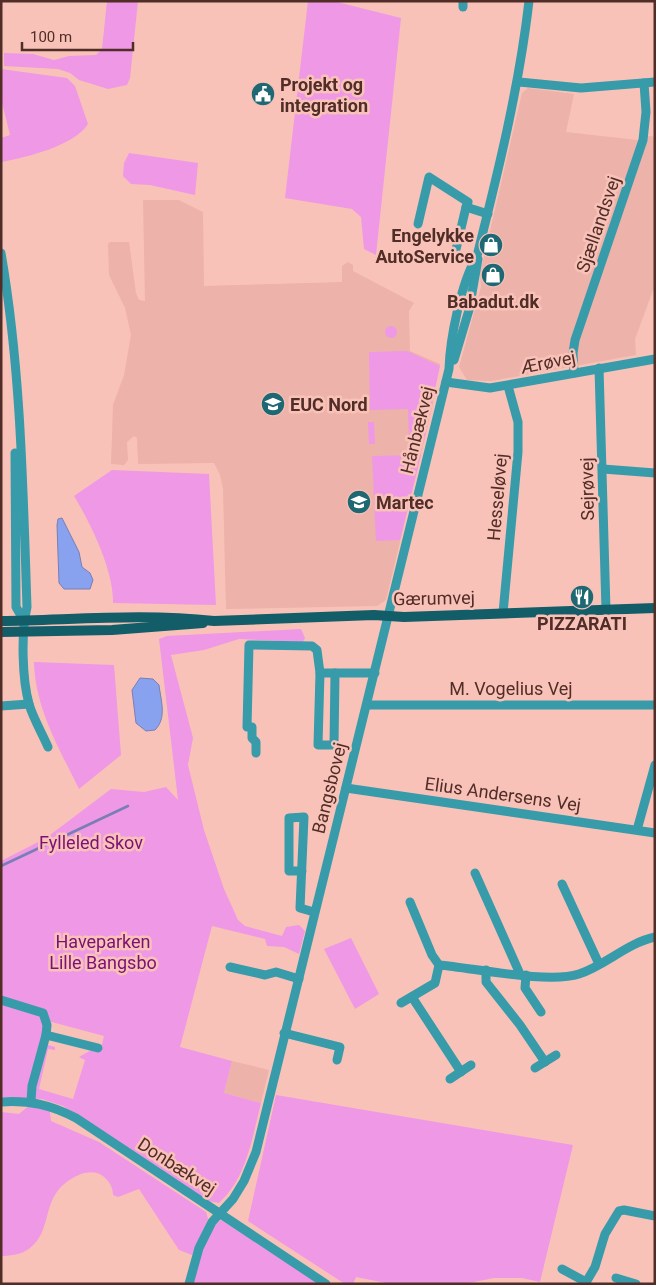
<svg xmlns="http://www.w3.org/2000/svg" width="656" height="1285" font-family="Roboto,sans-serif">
<rect width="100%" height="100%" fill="#f9c2b8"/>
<g fill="#edb2a9">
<polygon points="528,88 574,94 566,132 637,140 650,136 655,137 655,285 635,339 636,355 491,381 467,380 459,367 481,287 480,274 522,93"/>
<polygon points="143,200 179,200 203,212 204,286 342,282 342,266 348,262 353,265 353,271 414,303 409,311 410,351 440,364 434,386 433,404 386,600 377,606 226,609 223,489 220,475 214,463 138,464 137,438 134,436 127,442 128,460 124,465 111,464 113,405 124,375 131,335 125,308 109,275 108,244 110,242 129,242 136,293 139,300 145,301"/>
<polygon points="232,1061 269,1070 261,1103 224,1093"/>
</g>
<g fill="#ee98e6" fill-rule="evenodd">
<polygon points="107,1 138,1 130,78 127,85 108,89 79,80 70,73 58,69 4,66 4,53 33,54 54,60 69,56 96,55 102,49"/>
<polygon points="308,1 333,1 401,18 376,255 364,249 361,217 352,209 285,198"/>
<path d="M1 69 67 78 75 86 88 124C74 146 27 157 2 162L1 138 10 135 1 99Z"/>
<polygon points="129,153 198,163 195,195 150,185 131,184 123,176 124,163"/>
<circle cx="391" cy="332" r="6"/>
<polygon points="407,351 440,366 424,441 409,441 408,409 370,410 369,352"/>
<polygon points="368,422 374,422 375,444 369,444"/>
<polygon points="421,455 400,540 376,541 372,456"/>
<path d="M112 470 209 474 216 605 113 603C114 571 91 524 74 496Z"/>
<path d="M301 629 305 638 303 642 239 639 204 650 171 655 193 738 188 765 204 830 224 889 238 920 245 926 282 936 286 927 299 925 305 931 299 954 284 947 267 946 265 939 212 926 180 1047 232 1061 224 1093 261 1103C252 1138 247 1178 219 1203L203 1200 85 1119 63 1106 42 1099 1 1097V861L46 838 111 789 144 792 166 787 178 800 159 639 167 636ZM48 1021 104 1036 102 1044 79 1057 85 1060 73 1099 39 1089 48 1049 55 1050V1047L41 1043Z"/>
<path d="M34 662 114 665 121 755 79 789C59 748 35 708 34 662Z"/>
<polygon points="351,938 379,994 355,1009 324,949"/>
<polygon points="276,1095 573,1145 540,1282 522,1278 494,1278 464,1284 391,1284 356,1277 353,1284 345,1284 248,1221"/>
<path d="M31 1104 49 1105 51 1121 99 1142 206 1212 208 1219 192 1255 179 1250 139 1189 118 1197 113 1195C113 1187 109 1181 103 1176 96 1171 88 1172 81 1174 37 1192 56 1228 30 1248 23 1254 11 1256 1 1256V1112L19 1114Z"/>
<path d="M221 1220 320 1284H193C198 1263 203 1232 221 1220Z"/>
</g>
<g fill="#89a2f0" stroke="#787fb4">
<polygon points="62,518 79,552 82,567 90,573 93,580 90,589 64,589 59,583 57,525 58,519"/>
<path d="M140 678 153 679 159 685C161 701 167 718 155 730L146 731 136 723 132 690Z"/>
</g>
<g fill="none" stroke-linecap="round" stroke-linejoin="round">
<polyline stroke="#787fb4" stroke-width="2.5" points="1,866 128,806"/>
<g stroke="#379baa" stroke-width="9">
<polyline points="463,7 463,1"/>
<polyline points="519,82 581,88 655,82"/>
<polyline points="418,224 429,177 468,202 466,207 488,214"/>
<path d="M1 253C21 368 23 490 27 607 21 633 22 678 29 704 33 718 42 733 48 747"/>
<polyline points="454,258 466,207"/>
<polyline points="454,360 469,310 478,259"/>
<polyline points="599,368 606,610"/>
<polyline points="574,373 573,353 575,340 643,140 646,112 644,83"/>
<polyline points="446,382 490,388 655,359"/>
<polyline points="15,453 16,607 24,621"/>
<polyline points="603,469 655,473"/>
<polyline points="503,613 518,452 518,422 508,386"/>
<polyline points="320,673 318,745 334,745 335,673"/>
<polyline points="367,705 655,705"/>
<polyline points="1,706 29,704"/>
<polyline points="256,753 256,742 252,738 252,727 247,727 249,645 312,646 317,650 320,673 375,673"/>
<polyline points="346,788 655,833"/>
<polyline points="637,830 655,765"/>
<polyline points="302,871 289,871 289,818 304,817 300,908 314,912"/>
<polyline points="475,873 520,974"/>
<polyline points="562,884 599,964"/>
<polyline points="410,902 432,955 439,965"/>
<polyline points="230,967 265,975 276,972 299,979"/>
<polyline points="486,970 486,982 520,1025 545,1062"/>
<polyline points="526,975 525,988 541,1012"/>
<polyline points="412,997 461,1072"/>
<polyline points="1,1000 43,1013 47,1025 46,1035"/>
<path d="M401 1003 435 983 439 965C474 968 549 984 579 974 606 965 627 943 655 937"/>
<polyline points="284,1033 340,1047 337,1060"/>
<polyline points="535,1068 556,1055"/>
<polyline points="450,1079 471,1065"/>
<polyline points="31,1101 32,1086 46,1035 98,1048"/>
<path d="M1 1102C30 1100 51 1105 76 1118L326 1284"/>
<polyline points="562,1269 586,1282"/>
<polyline points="616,1278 636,1284"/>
<path d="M189 1284 199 1248 212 1222 233 1199 244 1181 256 1152 449 369C450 338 461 283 477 256 498 172 519 88 529 1"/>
<polyline points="585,1284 595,1267 605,1234 619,1211 624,1210 655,1216"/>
</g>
<g stroke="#135d68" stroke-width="10">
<path d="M1 621C72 620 144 613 214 621L374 615 404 617 655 608"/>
<polyline points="1,632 112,630 203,623"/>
</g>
</g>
<defs>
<g id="civic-disc" transform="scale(1.25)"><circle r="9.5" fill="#1e6873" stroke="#f9c2b8"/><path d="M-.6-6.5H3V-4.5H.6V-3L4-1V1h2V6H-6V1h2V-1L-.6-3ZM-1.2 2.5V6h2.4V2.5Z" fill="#fff"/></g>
<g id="shop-disc" transform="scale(1.25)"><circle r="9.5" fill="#1e6873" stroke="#f9c2b8"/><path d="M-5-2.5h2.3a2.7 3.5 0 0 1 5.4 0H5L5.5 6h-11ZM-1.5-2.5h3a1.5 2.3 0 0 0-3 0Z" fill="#fff"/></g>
<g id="university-disc" transform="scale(1.25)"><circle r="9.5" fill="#1e6873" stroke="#f9c2b8"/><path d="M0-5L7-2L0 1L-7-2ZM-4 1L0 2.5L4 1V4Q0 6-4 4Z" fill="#fff"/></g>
<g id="restaurant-disc" transform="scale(1.25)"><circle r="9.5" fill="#1e6873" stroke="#f9c2b8"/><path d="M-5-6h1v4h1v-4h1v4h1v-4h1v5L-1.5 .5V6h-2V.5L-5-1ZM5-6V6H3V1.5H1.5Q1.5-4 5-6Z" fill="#fff"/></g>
</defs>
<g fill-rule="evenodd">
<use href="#civic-disc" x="263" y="94"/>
<use href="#shop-disc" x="491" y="245"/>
<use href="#shop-disc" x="493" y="275"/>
<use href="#university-disc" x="273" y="404"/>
<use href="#university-disc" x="359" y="502"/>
<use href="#restaurant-disc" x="582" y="597"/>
</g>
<g text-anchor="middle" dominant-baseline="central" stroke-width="5" stroke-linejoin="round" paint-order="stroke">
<g font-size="18" font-weight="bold" fill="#512d27" stroke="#f9c2b8" text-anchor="start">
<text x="280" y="84">Projekt og<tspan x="280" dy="21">integration</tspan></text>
<text x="474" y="235" text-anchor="end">Engelykke<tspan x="474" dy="21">AutoService</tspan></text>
<text x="493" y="301" text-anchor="middle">Babadut.dk</text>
<text x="290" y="404">EUC Nord</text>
<text x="376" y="502">Martec</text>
<text x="582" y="623" text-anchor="middle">PIZZARATI</text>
</g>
<g font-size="18" fill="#512d27" stroke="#f9c2b8">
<text transform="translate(598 224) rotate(-71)">Sjællandsvej</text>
<text transform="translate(548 362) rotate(-11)">Ærøvej</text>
<text transform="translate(417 430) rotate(-76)">Hånbækvej</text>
<text transform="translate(587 489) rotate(-91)">Sejrøvej</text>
<text transform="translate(497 497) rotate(-85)">Hesseløvej</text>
<text transform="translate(434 598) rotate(-1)">Gærumvej</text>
<text x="511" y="688">M. Vogelius Vej</text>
<text transform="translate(329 788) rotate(-76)">Bangsbovej</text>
<text transform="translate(503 794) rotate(8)">Elius Andersens Vej</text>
<text transform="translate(177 1166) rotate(33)">Donbækvej</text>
</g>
<g font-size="18" fill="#7b1077" stroke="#f9c2b8">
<text x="91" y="842">Fylleled Skov</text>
<text x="103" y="941">Haveparken<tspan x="103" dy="21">Lille Bangsbo</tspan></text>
</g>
</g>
<rect width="656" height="1285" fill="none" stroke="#512d27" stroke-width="5"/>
<path d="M22 42v8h111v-8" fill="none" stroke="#512d27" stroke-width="2.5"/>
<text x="30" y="42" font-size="15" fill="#512d27" stroke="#f9c2b8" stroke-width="4" paint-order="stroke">100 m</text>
</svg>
